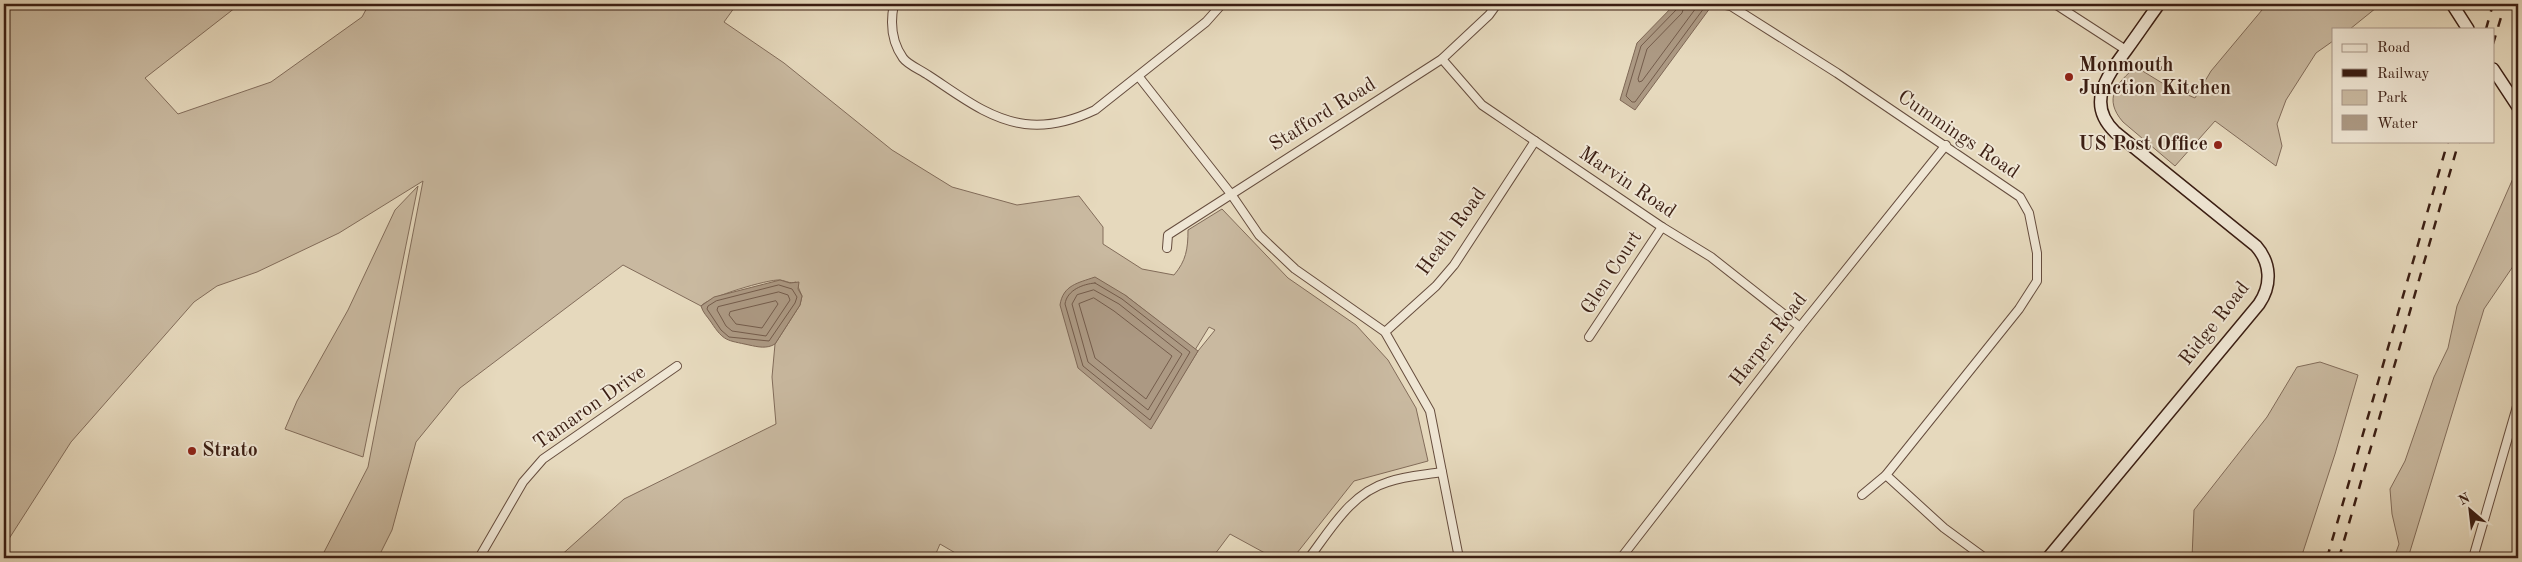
<svg xmlns="http://www.w3.org/2000/svg" width="2522" height="562" font-family="'Old Standard TT',serif">
<rect width="100%" height="100%" fill="#e6d9bd"/>
<filter id="stains"><feTurbulence type="fractalNoise" baseFrequency=".004" numOctaves="4"/><feColorMatrix values="0 0 0 0 .2 0 0 0 0 .09 0 0 0 0 .02 0 0 0 .5 -.17"/></filter>
<radialGradient id="worn" r=".72"><stop offset=".6" stop-color="#630" stop-opacity="0"/><stop offset="1" stop-color="#630" stop-opacity=".3"/></radialGradient>
<g fill="#c9b9a0" stroke="#826c5a" fill-rule="evenodd">
<path d="M4 4H240L145 78 178 114 271 82 362 17 369 4H737L724 22 784 63 892 150 952 187 1017 205 1079 196 1103 227V244L1142 269 1174 275C1186 261 1188 249 1188 230L1222 209 1288 278 1356 325 1388 360 1416 408 1428 461 1354 481 1293 558H1274L1230 534 1212 558H964L940 544 934 558H558L624 499 776 424 772 377 775 344 800 305 802 296 796 282C789 284 787 281 780 280 768 279 708 297 701 306L623 265 460 388 416 442 392 530 378 558H321L368 467 423 181 339 233 257 272 217 286 194 302 71 442 5 545ZM1125 295 1195 350 1209 327 1215 330 1198 351 1150 428Z"/>
<path d="M2264 4H2381L2350 29H2333V41L2316 53 2286 100 2277 124 2282 146 2276 166 2215 121 2175 166 2123 122C2103 99 2116 83 2136 67L2167 86 2195 98 2211 71 2262 10Z"/>
<polygon points="2518,167 2518,259 2484,309 2408,558 2394,558 2399,544 2392,514 2390,489 2405,461 2434,377 2448,348 2457,306"/>
<polygon points="418,186 363,457 285,429 297,401 348,310 395,210"/>
<polygon points="2320,362 2358,375 2335,454 2301,558 2192,558 2194,510 2267,417 2297,367"/>
</g>
<g fill="#ac9983" stroke="#7f6856">
<polygon points="1675,4 1713,4 1635,110 1620,100 1637,43"/>
<path d="M1095 277 1125 295 1198 351 1151 429 1078 368 1060 305C1063 285 1078 283 1095 277Z"/>
<path d="M780 280 790 283 799 282 798 289 802 296 800 305 775 344C767 349 758 347 749 345 727 340 724 342 711 322 707 316 703 313 701 306L714 297Z"/>
</g>
<g fill="none" stroke-linecap="round" stroke-linejoin="round">
<g stroke="#745c4b" stroke-width="1">
<polyline points="1678,4 1677,9 1641,46 1626,96 1632,102 1635,102 1707,4"/>
<polyline points="1685,4 1682,13 1647,49 1638,79 1639,82 1642,81 1699,4"/>
<path d="M1095 283 1122 299 1190 352 1150 420 1083 366 1065 304C1067 290 1083 284 1095 283Z"/>
<polygon points="779,285 792,289 797,297 795,303 769,341 729,337 721,330 707,309 708,306 716,301"/>
<polygon points="1094,290 1119,304 1182,354 1148,410 1088,362 1072,304 1077,295"/>
<polygon points="779,292 788,295 790,300 766,336 732,331 726,326 717,310 718,307"/>
<polygon points="1094,298 1114,311 1172,356 1146,399 1095,358 1079,304"/>
<polygon points="776,301 778,304 762,328 736,324 729,315 730,312"/>
</g>
<g stroke="#664d3e" stroke-width="10">
<g id="street">
<path d="M894 4C890 23 891 41 903 58 908 65 921 70 928 75 959 95 988 119 1025 124 1049 127 1074 120 1095 110L1206 22 1222 4"/>
<polyline points="1721,4 1731,6 1837,73 2020,197 2029,213 2037,253 2037,281 2019,309 1886,475 1862,495"/>
<polyline points="2055,4 2126,50"/>
<polyline points="1442,59 1482,105 1662,227 1711,257 1800,327"/>
<polyline points="1139,77 1231,194 1259,235 1295,269 1385,332 1430,411 1459,558"/>
<polyline points="1167,248 1168,235 1442,59 1489,15 1497,4"/>
<polyline points="1385,332 1436,286 1454,265 1535,141"/>
<polyline points="1589,337 1662,227"/>
<polyline points="1886,475 1944,528 1985,558"/>
<polyline points="479,558 523,482 543,459 677,366"/>
<path d="M1309 558C1331 529 1351 493 1388 482 1405 476 1424 475 1442 472"/>
<polyline points="1621,558 1800,327 1946,145"/>
<polyline points="2473,558 2518,403"/>
</g>
</g>
<g stroke="#3b1e13" stroke-width="14">
<g id="secondary">
<polyline points="2452,4 2468,29"/>
<polyline points="2493,69 2518,107"/>
<path d="M2048 558 2259 304C2272 285 2271 263 2256 246L2115 132C2085 103 2108 75 2127 49 2138 34 2148 19 2159 4"/>
</g>
</g>
<use href="#street" stroke="#efe6d4" stroke-width="8"/>
<use href="#secondary" stroke="#efe6d4" stroke-width="11"/>
<g stroke="#3b1e13" stroke-width="2.5" stroke-dasharray="9 9" stroke-linecap="butt">
<polyline points="2486,29 2493,4"/>
<polyline points="2493,44 2505,4"/>
<polyline points="2327,558 2448,141"/>
<polyline points="2339,558 2459,141"/>
</g>
</g>
<g fill="#8f2418" stroke="#efe6d4" stroke-width="2">
<circle cx="2069" cy="77" r="5"/>
<circle cx="2218" cy="145" r="5"/>
<circle cx="192" cy="451" r="5"/>
</g>
<g text-anchor="middle" dominant-baseline="central" stroke-width="4" stroke-linejoin="round" paint-order="stroke">
<g font-size="20" font-weight="bold" fill="#3b1e13" stroke="#efe6d4" text-anchor="start">
<text x="2079" y="66">Monmouth<tspan x="2079" dy="23">Junction Kitchen</tspan></text>
<text x="2208" y="145" text-anchor="end">US Post Office</text>
<text x="202" y="451">Strato</text>
</g>
<g font-size="20" fill="#3b1e13" stroke="#efe6d4">
<text transform="translate(1323 115) rotate(-32)">Stafford Road</text>
<text transform="translate(1958 135) rotate(34)">Cummings Road</text>
<text transform="translate(1627 183) rotate(34)">Marvin Road</text>
<text transform="translate(1452 232) rotate(-54)">Heath Road</text>
<text transform="translate(1612 273) rotate(-57)">Glen Court</text>
<text transform="translate(2215 324) rotate(-52)">Ridge Road</text>
<text transform="translate(1769 340) rotate(-52)">Harper Road</text>
<text transform="translate(590 408) rotate(-35)">Tamaron Drive</text>
</g>
</g>
<rect width="2522" height="562" fill="none" stroke="#e6d9bd" stroke-width="20"/>
<rect x="5" y="5" width="2512" height="552" fill="none" stroke="#3b1e13" stroke-width="2.5"/>
<rect x="10" y="10" width="2502" height="542" fill="none" stroke="#3b1e13"/>
<rect x="2332" y="28" width="162" height="115" fill="#efe6d4" stroke="#a79687"/>
<rect x="2342" y="44" width="25" height="8" fill="#efe6d4" stroke="#a79687"/>
<text x="2377" y="52" font-size="15" fill="#3b1e13">Road</text>
<rect x="2342" y="69" width="25" height="8" fill="#3b1e13" stroke="#a79687"/>
<text x="2377" y="78" font-size="15" fill="#3b1e13">Railway</text>
<rect x="2342" y="90" width="25" height="15" fill="#c9b9a0" stroke="#a79687"/>
<text x="2377" y="102" font-size="15" fill="#3b1e13">Park</text>
<rect x="2342" y="115" width="25" height="15" fill="#ac9983" stroke="#a79687"/>
<text x="2377" y="128" font-size="15" fill="#3b1e13">Water</text>
<g transform="translate(2470 510) rotate(332)" stroke="#efe6d4" stroke-width="4" paint-order="stroke">
<path d="M0-4L9 19L0 12L-9 19Z" fill="#3b1e13"/>
<text y="-8" font-size="14" font-weight="bold" text-anchor="middle" fill="#3b1e13">N</text>
</g>
<rect width="100%" height="100%" filter="url(#stains)"/>
<rect width="100%" height="100%" fill="url(#worn)"/>
</svg>
